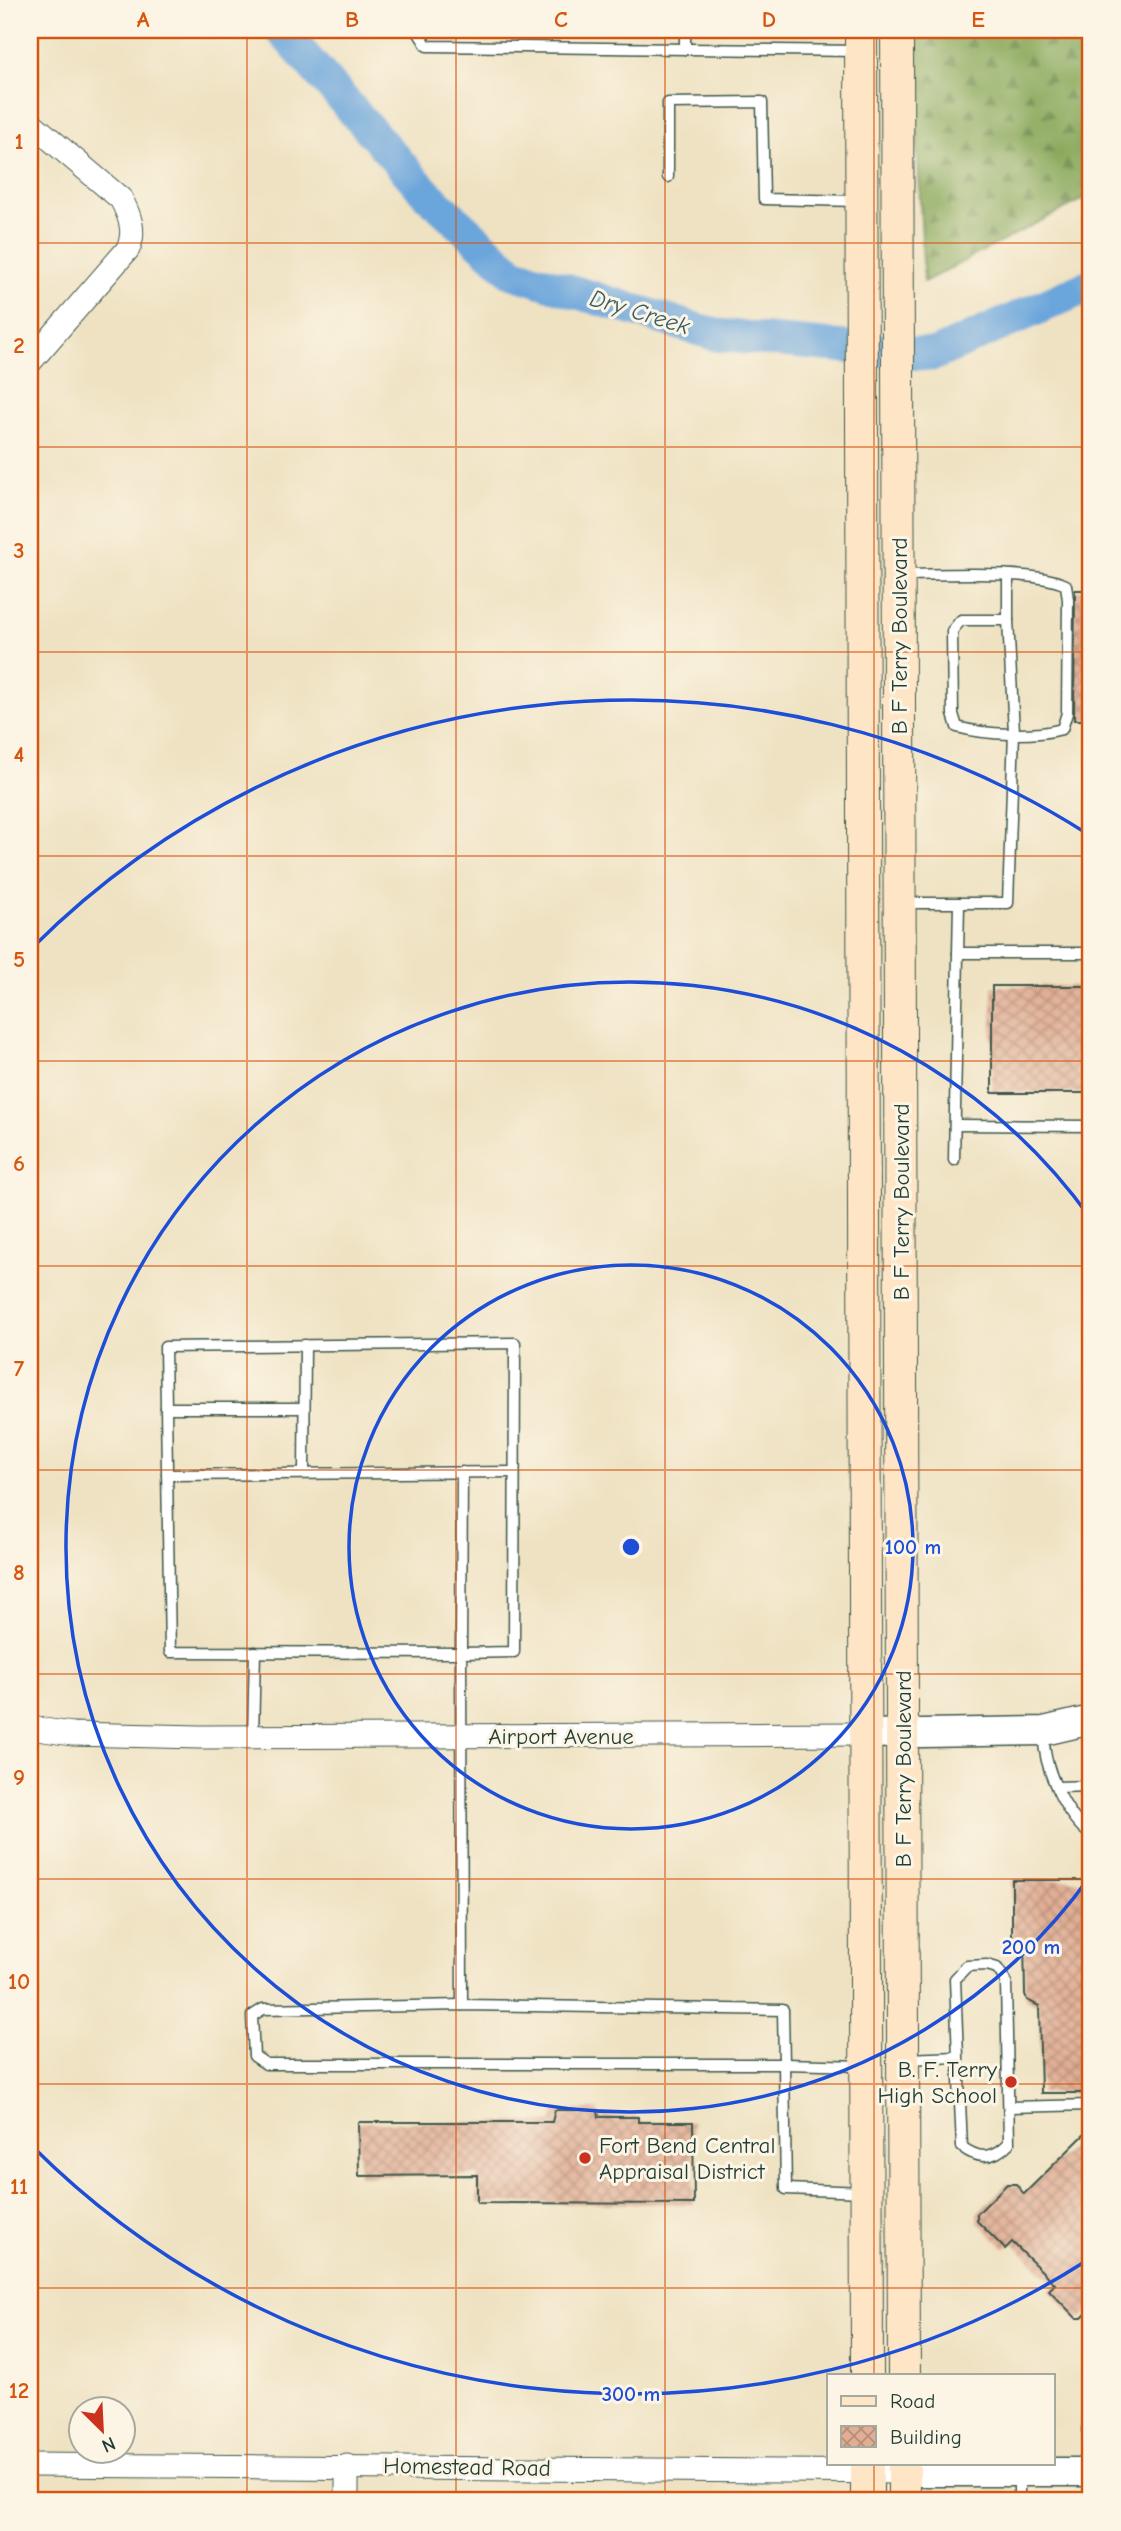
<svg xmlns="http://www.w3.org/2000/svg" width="1121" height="2531" font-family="'Comic Neue',sans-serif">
<defs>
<pattern id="forest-firs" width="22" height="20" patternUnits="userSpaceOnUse" patternTransform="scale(1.75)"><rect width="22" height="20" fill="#8aa95c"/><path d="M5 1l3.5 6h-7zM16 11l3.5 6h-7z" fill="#708b4d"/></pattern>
<pattern id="building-cross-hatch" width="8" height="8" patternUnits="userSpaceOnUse" patternTransform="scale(1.75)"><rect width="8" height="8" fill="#e1ad93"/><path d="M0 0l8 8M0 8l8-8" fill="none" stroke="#b68e79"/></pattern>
</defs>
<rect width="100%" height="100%" fill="#fcf5e5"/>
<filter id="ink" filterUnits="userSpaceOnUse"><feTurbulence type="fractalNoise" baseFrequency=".0143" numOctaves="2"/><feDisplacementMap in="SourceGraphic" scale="14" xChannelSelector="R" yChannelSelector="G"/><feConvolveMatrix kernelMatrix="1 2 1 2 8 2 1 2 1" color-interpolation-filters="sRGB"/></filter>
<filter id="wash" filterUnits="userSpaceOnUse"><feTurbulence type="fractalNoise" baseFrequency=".00686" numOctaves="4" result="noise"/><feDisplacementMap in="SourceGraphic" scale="28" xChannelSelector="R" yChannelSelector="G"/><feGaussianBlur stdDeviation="1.57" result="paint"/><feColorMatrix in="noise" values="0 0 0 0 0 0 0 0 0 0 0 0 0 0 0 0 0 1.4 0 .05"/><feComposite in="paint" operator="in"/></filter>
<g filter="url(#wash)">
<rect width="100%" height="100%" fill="#efe2c2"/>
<polygon fill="url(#forest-firs)" stroke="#547348" stroke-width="2" points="920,30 1091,30 1091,195 924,282 912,34"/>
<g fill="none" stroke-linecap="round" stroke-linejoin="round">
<polyline stroke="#6ba5db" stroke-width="33" points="281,30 426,193 513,273 716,335 933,355 1091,285"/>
</g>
<g id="blocks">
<g fill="url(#building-cross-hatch)">
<polygon points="1075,590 1091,590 1091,720 1074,720"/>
<rect x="992" y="986" width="99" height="107"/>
<polygon points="1012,1880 1091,1880 1091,2093 1041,2093 1039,2006 1027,2000 1025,1994 1024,1940 1012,1940"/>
<polygon points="555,2110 598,2110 599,2117 638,2117 638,2122 693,2122 694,2204 477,2203 477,2175 359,2176 358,2122 552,2122"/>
<polygon points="1091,2128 1091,2309 1082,2318 1076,2318 1049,2290 1055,2284 1012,2242 1005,2249 977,2221 977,2214 1007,2184 1016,2184 1024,2194"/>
</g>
</g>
</g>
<g filter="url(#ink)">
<use href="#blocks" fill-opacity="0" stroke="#3e5649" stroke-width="2"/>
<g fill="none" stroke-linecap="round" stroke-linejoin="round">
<g stroke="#3e5649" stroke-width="13">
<g id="service">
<polyline points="417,30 427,46 859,51"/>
<polyline points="685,30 685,49"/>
<polyline points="668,177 668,103 762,102 764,199 859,201"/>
<path d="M902 575C942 575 1033 569 1066 585L1068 600 1067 713 1062 729C1033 737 986 735 957 727L953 714 952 631 961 620H1008V576"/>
<polyline points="903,903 1008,903 1014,732 1008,620"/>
<polyline points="958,953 1091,953"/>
<polyline points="956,1125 1091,1126"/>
<polyline points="954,1160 959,903"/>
<polyline points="166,1408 304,1408"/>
<polyline points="462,1472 461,1653 514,1652 515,1343 165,1347 170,1652 461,1653 462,2005"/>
<polyline points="304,1473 305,1345"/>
<polyline points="167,1475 514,1472"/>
<path d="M1044 1733C1042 1765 1065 1816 1091 1835"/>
<polyline points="253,1737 255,1652"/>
<polyline points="1057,1787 1091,1786"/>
<polygon points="462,2005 783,2010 784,2064 266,2064 254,2056 252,2016 263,2009"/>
<path d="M906 2059 958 2057 962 2147C979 2160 994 2159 1009 2143L1006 1981 997 1968 987 1965 967 1966 955 1979 958 2057"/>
<polyline points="1009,2107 1091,2105"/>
<polyline points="864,2192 786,2189 784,2064 864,2066"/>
<polyline points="1088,2471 1089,2350 1091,2342"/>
<polyline points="1019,2501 1019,2472"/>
</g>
</g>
<g stroke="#3e5649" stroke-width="25">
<g id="minor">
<path d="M30 122 121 199C130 216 136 232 128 249L30 362"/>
<polyline points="30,1728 72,1734 200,1737 865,1734"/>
<polyline points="30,2465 904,2472"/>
<polyline points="347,2466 347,2501"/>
</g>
</g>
<g stroke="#3e5649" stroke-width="31">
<g id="tertiary">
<polyline points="865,1734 1044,1731 1091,1720"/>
<polyline points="904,2472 1091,2472"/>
</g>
</g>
<g stroke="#3e5649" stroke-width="34">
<g id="secondary">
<polyline points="861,30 867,2375"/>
<polyline points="897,30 904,2375"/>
<polyline points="867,2463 867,2501"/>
<polyline points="904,2463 904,2501"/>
</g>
</g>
<use href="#service" stroke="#fff" stroke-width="10"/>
<use href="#minor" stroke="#fff" stroke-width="23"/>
<use href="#tertiary" stroke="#fff" stroke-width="28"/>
<use href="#secondary" stroke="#fde5c5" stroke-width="32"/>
</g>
</g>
<path fill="none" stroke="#d45610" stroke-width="2" stroke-opacity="0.55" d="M247 30V2501M456 30V2501M665 30V2501M874 30V2375M30 243H1091M30 447H1091M30 652H1091M30 856H1091M30 1061H1091M30 1266H1091M30 1470H1091M30 1674H1091M30 1879H1091M30 2084H1091M30 2288H1091M874 2463V2501"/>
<g fill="none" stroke="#1d4ed8" stroke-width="3.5">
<circle cx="631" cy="1547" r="282"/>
<path d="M1091 1875A565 565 0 1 1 1091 1219"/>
<path d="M1086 2261A847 847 0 0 1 32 2146M32 948A847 847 0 0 1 1086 833"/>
</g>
<g fill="#c8321e" stroke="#fcf5e5" stroke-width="2.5">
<circle cx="1011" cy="2082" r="7"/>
<circle cx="585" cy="2158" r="7"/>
</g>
<g text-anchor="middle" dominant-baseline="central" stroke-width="6" stroke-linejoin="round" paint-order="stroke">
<g font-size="23" fill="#1f3d34" stroke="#fcf5e5">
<text transform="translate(899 636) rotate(-90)">B F Terry Boulevard</text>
<text transform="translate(901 1202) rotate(-90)">B F Terry Boulevard</text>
<text x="561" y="1736">Airport Avenue</text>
<text transform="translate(903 1769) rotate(-90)">B F Terry Boulevard</text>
<text transform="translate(467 2467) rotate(1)">Homestead Road</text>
</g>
<g font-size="23" fill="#1f3d34" stroke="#fcf5e5" text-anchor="end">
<text x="997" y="2069">B. F. Terry<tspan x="997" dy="26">High School</tspan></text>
<text x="599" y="2145" text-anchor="start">Fort Bend Central<tspan x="599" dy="26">Appraisal District</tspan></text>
</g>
<g font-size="24" font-style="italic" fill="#365c66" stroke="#fcf5e5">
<text transform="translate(640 312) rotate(17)">Dry Creek</text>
</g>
</g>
<circle cx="631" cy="1547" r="10" fill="#1d4ed8" stroke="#fcf5e5" stroke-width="3.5"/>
<g font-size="21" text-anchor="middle" font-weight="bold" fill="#1d4ed8" stroke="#fcf5e5" stroke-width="6" stroke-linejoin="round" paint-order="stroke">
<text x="913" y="1554">100 m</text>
<text x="1031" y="1954">200 m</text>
<text x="631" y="2401">300 m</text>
</g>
<rect width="1121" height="2531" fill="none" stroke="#fcf5e5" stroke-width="77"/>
<rect x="827" y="2374" width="228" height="91" fill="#fcf5e5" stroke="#a4ab9e" stroke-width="2"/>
<rect x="841" y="2396" width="35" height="10" fill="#fde5c5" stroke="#a4ab9e" stroke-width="2"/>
<text x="890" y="2408" font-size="21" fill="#1f3d34">Road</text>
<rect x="841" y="2426" width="35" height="21" fill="url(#building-cross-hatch)" stroke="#a4ab9e" stroke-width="2"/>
<text x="890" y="2444" font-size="21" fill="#1f3d34">Building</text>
<g transform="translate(102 2430) rotate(156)"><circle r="33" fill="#fcf5e5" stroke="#a4ab9e" stroke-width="2"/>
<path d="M0-5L12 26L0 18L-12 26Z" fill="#c8321e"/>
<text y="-10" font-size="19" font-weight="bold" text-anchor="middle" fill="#1f3d34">N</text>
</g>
<rect x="38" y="38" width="1044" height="2454" fill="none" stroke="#d45610" stroke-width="2.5"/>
<g font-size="23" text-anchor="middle" font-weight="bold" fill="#d45610">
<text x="143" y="27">A</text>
<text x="352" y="27">B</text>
<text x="561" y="27">C</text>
<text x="769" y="27">D</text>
<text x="978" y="27">E</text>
<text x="19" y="149">1</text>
<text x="19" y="353">2</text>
<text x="19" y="558">3</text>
<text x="19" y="762">4</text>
<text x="19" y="967">5</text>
<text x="19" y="1171">6</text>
<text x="19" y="1376">7</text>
<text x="19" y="1580">8</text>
<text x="19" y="1785">9</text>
<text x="19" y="1989">10</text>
<text x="19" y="2194">11</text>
<text x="19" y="2398">12</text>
</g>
</svg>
